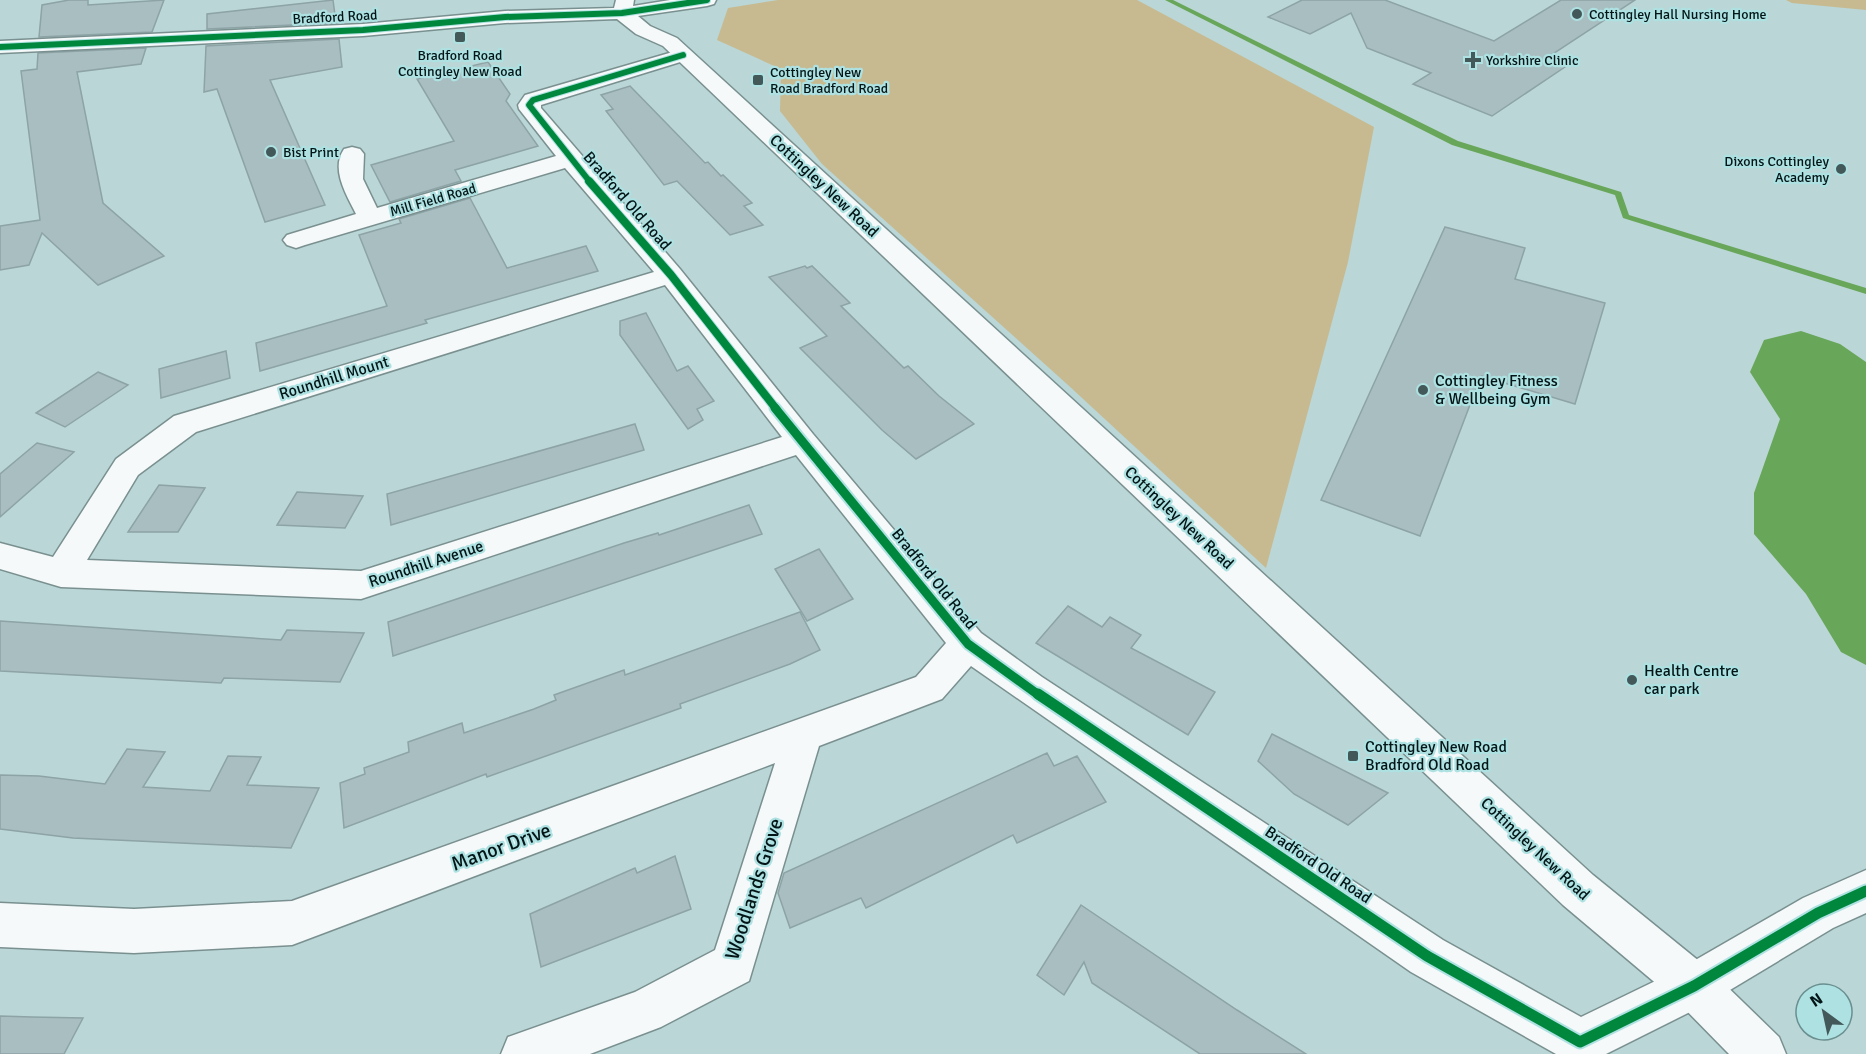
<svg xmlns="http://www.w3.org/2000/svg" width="1866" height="1054" font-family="Signika,sans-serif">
<rect width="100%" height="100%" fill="#bad6d6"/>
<g fill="#c7ba90">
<polygon points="778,0 1137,0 1374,127 1348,262 1266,568 1068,385 822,164 780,111 781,69 717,40 728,8"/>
<polygon points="1786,0 1866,0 1866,10 1792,3"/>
</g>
<polygon fill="#68a65a" points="1801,331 1840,344 1866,362 1866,665 1841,652 1806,594 1754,534 1754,493 1780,419 1750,372 1764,340"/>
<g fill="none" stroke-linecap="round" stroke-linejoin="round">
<polygon fill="#68a65a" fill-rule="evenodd" points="1165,0 1173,0 1458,141 1621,192 1629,215 1866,288 1866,294 1623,218 1615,195 1452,145"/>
</g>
<g fill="#a8bec0" stroke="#8da3a5" stroke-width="1.5">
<polygon points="69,0 88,0 88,5 164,0 152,32 39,37 42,5"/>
<polygon points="333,0 336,23 207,29 207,14"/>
<polygon points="1302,0 1385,0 1494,41 1561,0 1635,0 1545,59 1565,67 1492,116 1413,84 1431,73 1367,48 1351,13 1310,34 1268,17"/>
<polygon points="339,39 342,67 270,80 325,205 265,222 217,89 204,92 206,46"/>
<polygon points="146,48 141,64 77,72 103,203 164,256 98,285 42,233 29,265 0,270 0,226 40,220 21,71 37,69 38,53"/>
<polygon points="488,62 510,94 506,101 538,146 455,170 461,181 390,202 371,165 454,141 417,79"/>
<polygon points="630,86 705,163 708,162 721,176 723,175 752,203 744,206 763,225 730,235 677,181 664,185 606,111 613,109 601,95"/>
<polygon points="470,198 507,268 586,246 598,271 425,320 427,323 260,371 256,343 387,306 359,235 401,223 399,219"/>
<polygon points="1445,227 1525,248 1515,279 1605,303 1575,404 1481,376 1420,536 1321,500"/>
<polygon points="805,266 807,268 812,266 850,303 841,306 904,368 908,366 939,396 974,424 916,459 882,430 800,348 827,336 769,277"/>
<polygon points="646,313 677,371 688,366 714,401 697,409 703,420 688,429 620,335 620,321"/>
<polygon points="226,351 230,378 161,398 159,369"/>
<polygon points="98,372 128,385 65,427 36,413"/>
<polygon points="635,424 644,450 391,525 387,494"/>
<polygon points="37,443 74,452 0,517 0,474"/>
<polygon points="159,485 205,488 178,532 128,532"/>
<polygon points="297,492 363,496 345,528 277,525"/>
<polygon points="749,505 762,534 393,656 388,622 624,543 658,533 659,535"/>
<polygon points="819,549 853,599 807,621 775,569"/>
<polygon points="1068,606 1102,627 1110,617 1141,635 1131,648 1215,692 1188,735 1036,643"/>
<polygon points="800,612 820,650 790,664 680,704 681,708 487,777 486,774 344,828 340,783 365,774 364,768 409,752 408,742 462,723 464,733 534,709 556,700 554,695 624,670 625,675"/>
<polygon points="0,621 281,640 287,630 364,633 340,682 224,678 221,683 0,671"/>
<polygon points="1272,734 1388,793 1348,825 1294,794 1258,761"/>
<polygon points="127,749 165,752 143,787 210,791 228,756 261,757 247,785 319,788 291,848 73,838 0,829 0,775 39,776 105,784"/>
<polygon points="1047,753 1054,766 1077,756 1106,802 1017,843 1013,835 866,908 861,898 790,928 778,893 784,873"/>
<polygon points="675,856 691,909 541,967 530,914 635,868 637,873"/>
<polygon points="1081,905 1237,1010 1306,1054 1200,1054 1092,983 1084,962 1064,995 1037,975"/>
<polygon points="0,1016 32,1017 83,1018 64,1054 0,1054"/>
</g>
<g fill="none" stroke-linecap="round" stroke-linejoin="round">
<g stroke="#7a9090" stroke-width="3">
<path id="street" d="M683 49 690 51 693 55 690 59 541 105V108L680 269 813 434 981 633 1042 677 1443 940 1581 1017 1678 970 1803 898 1866 870V913L1833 928 1710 1002 1606 1054H1556L1411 972 971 666 942 699 819 746 749 981 661 1027 590 1054H501L508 1037 635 992 715 950 775 763 292 945 134 953 0 947V903L134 909 292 901 916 677 946 643 796 455 361 599 61 587 0 569V543L53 557 116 459 174 416 654 272 565 168 305 245 296 248 287 245 283 240 287 235 356 214C347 196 330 169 344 149L352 147 360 149 364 154 363 179 377 208 556 156 519 109 518 105 525 95ZM665 285 782 437 361 571 87 560 138 475 196 432Z"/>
</g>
<g stroke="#7a9090" stroke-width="3">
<polygon id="secondary" points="616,0 634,0 633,6 670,0 716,0 714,4 707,6 638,16 650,26 677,38 1593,875 1710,970 1779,1037 1786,1054 1729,1054 1678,1002 1563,905 663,46 636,34 617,19 505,23 363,36 0,53 0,41 363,24 505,11 614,8"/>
</g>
<use href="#street" fill="#f5f9f9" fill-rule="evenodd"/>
<use href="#secondary" fill="#f5f9f9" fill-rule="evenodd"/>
<g stroke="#aee1e2" stroke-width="8">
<g id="cycleway-far3">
<polyline points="0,47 363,30 505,17 622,13 707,0"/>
<polyline points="590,182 529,105 533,100 683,55"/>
</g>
</g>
<g stroke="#aee1e2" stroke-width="10">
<polyline id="cycleway-far2" points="589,181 671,275 777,410"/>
</g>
<g stroke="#aee1e2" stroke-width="13">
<polyline id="cycleway-far1" points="775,408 968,644 1040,696"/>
</g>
<g stroke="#aee1e2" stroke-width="15">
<polyline id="cycleway" points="1038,694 1427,956 1580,1042 1694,986 1818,913 1866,891"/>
</g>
<use href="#cycleway-far3" stroke="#00873e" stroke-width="6"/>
<use href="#cycleway-far2" stroke="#00873e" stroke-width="8"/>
<use href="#cycleway-far1" stroke="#00873e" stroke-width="9"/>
<use href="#cycleway" stroke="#00873e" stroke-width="11"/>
</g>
<g fill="#435959" stroke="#aee1e2" stroke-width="2">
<circle cx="1577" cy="14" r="6"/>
<rect x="454" y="31" width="12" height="12" rx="3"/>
<path d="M1470 51h6v6h6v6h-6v6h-6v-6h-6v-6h6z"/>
<rect x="752" y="74" width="12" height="12" rx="3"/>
<circle cx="271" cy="152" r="6"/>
<circle cx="1841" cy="169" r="6"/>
<circle cx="1423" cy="390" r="6"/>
<circle cx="1632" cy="680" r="6"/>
<rect x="1347" y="750" width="12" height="12" rx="3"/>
</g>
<g text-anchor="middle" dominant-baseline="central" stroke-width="4.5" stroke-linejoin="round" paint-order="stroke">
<g font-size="14" fill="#031516" stroke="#aee1e2" text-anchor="start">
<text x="1589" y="14">Cottingley Hall Nursing Home</text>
<text x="460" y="55" text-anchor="middle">Bradford Road<tspan x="460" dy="16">Cottingley New Road</tspan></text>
<text x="1486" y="60">Yorkshire Clinic</text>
<text x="770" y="72">Cottingley New<tspan x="770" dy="16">Road Bradford Road</tspan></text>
<text x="283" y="152">Bist Print</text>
<text x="1829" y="161" text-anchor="end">Dixons Cottingley<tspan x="1829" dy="16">Academy</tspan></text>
</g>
<g font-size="14" fill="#031516" stroke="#aee1e2">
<text transform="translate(335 17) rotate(-3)">Bradford Road</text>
<text transform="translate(433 200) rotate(-16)">Mill Field Road</text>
</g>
<g font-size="16" fill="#031516" stroke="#aee1e2">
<text transform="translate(824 186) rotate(43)">Cottingley New Road</text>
<text transform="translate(627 201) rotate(49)">Bradford Old Road</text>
<text transform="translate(334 378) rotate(-17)">Roundhill Mount</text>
<text transform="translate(1179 518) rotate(43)">Cottingley New Road</text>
<text transform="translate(426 564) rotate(-18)">Roundhill Avenue</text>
<text transform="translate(934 579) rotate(51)">Bradford Old Road</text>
<text transform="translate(1535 849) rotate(43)">Cottingley New Road</text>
<text transform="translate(1318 865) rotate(34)">Bradford Old Road</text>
</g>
<g font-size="16" fill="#031516" stroke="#aee1e2" text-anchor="start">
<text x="1435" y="381">Cottingley Fitness<tspan x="1435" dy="18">&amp; Wellbeing Gym</tspan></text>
<text x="1644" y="671">Health Centre<tspan x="1644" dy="18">car park</tspan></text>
<text x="1365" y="747">Cottingley New Road<tspan x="1365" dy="18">Bradford Old Road</tspan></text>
</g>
<g font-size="20" fill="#031516" stroke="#aee1e2">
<text transform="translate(501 847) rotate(-20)">Manor Drive</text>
<text transform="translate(754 889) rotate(-72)">Woodlands Grove</text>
</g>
</g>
<g transform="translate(1824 1012) rotate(327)"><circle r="28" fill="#aee1e2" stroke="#6a8f90" stroke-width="1.5"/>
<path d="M0-4.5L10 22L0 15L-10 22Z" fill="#435959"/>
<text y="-9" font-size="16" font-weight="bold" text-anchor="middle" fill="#031516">N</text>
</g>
</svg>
